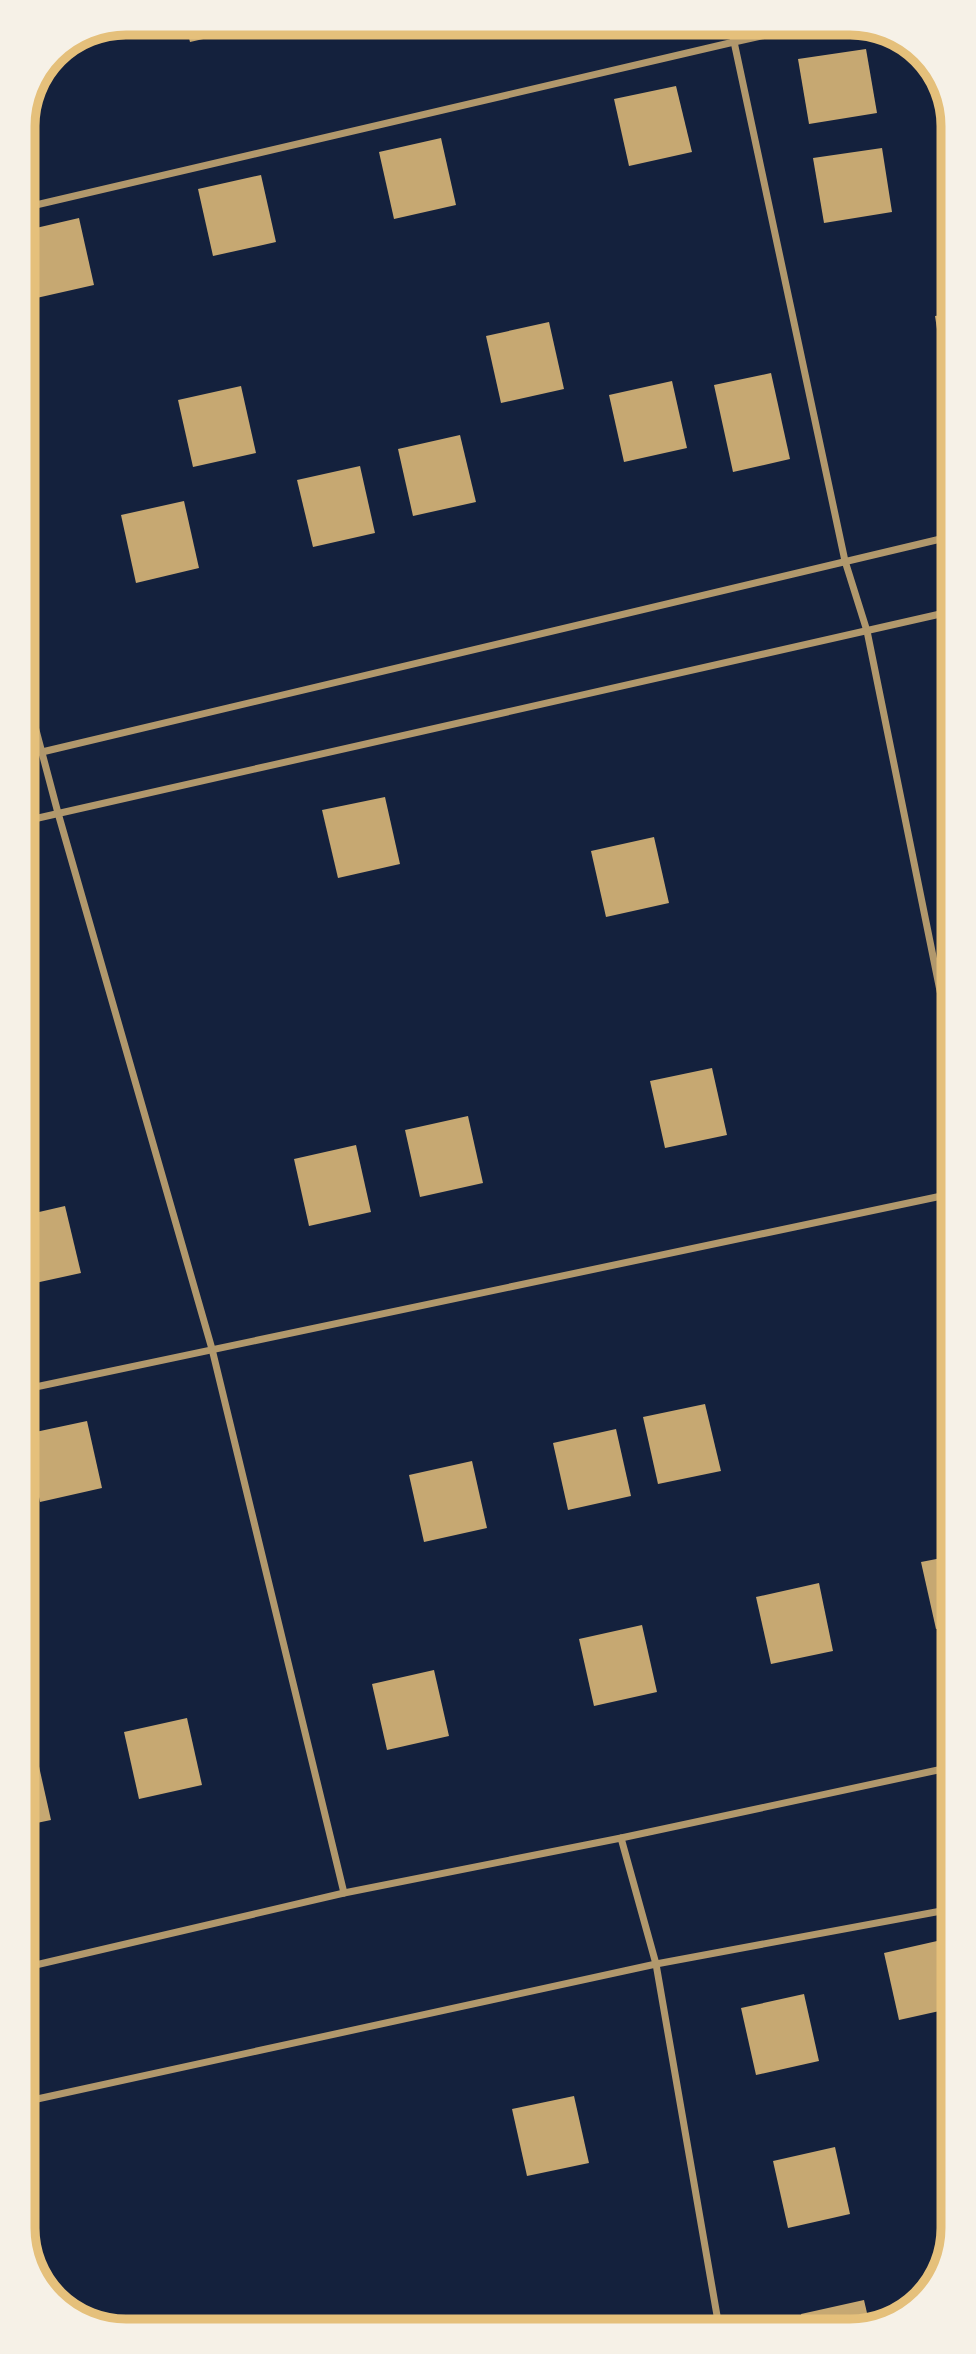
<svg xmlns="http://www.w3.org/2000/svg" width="976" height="2354" font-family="'PT Sans Narrow',sans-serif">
<rect width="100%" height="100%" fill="#14213d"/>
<g fill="#c6a872">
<polygon points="185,23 251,23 252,28 190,42"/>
<polygon points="866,49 877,113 809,124 798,59"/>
<polygon points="676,86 692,152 629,166 614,99"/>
<polygon points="441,138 456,205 394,219 379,152"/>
<polygon points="882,148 892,212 824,223 813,158"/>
<polygon points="261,175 276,242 213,256 198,189"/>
<polygon points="79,218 94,285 32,299 23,262 23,231"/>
<polygon points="948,314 949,381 945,382 935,316"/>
<polygon points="549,322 564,389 501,403 486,336"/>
<polygon points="771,373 790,459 733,472 714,385"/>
<polygon points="672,381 687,448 624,462 609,395"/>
<polygon points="241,386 256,453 193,467 178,400"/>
<polygon points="460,435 476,502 413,516 398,449"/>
<polygon points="360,466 375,533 313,547 297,480"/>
<polygon points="184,501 199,568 136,583 121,515"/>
<polygon points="385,797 400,864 338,878 322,810"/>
<polygon points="654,837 669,903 606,917 591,851"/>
<polygon points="712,1068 727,1135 665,1148 650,1081"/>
<polygon points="468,1116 483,1183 420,1197 405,1130"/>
<polygon points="356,1145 371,1212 309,1226 294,1159"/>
<polygon points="65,1206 81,1273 26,1285 26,1215"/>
<polygon points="705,1404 721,1471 658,1484 643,1417"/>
<polygon points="87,1421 102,1488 40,1502 26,1434"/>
<polygon points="616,1429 631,1496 568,1510 553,1443"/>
<polygon points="472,1461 487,1528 424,1542 409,1475"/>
<polygon points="952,1556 952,1626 936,1629 921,1562"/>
<polygon points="819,1583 833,1651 771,1664 756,1597"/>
<polygon points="642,1625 657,1692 594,1706 579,1639"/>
<polygon points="434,1670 449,1736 387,1750 372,1684"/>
<polygon points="187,1718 202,1785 139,1799 124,1732"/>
<polygon points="36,1753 51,1820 27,1825 27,1755"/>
<polygon points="946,1939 953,1967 953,2008 899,2020 884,1953"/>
<polygon points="804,1994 819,2061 756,2075 741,2008"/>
<polygon points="574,2096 589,2163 527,2176 512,2109"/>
<polygon points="835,2147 850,2214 788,2228 773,2161"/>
<polygon points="864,2300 870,2326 804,2326 801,2314"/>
</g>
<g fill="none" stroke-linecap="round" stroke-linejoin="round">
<polyline stroke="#b1986c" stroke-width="5" points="24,756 42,752"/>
<g stroke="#b1986c" stroke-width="7">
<polyline points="730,23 845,561 867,631 950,1040"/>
<polyline points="23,208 734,42 822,23"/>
<polyline points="24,685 58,813 212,1349 344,1893"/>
<polyline points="42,752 949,537"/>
<polyline points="25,821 949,612"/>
<polyline points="26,1389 951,1194"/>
<polyline points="27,1967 344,1893 621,1838"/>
<polyline points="28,2101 656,1964 952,1909"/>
<polyline points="719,2327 656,1964 621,1838 952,1767"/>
</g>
</g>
<path d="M0 0H976V2354H0ZM126 35H850A91 91 0 0 1 941 126V2228A91 91 0 0 1 850 2319H126A91 91 0 0 1 35 2228V126A91 91 0 0 1 126 35Z" fill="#f6f1e7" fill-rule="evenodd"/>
<path fill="none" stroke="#e5c07b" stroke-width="9" d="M126 35H850A91 91 0 0 1 941 126V2228A91 91 0 0 1 850 2319H126A91 91 0 0 1 35 2228V126A91 91 0 0 1 126 35Z"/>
</svg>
